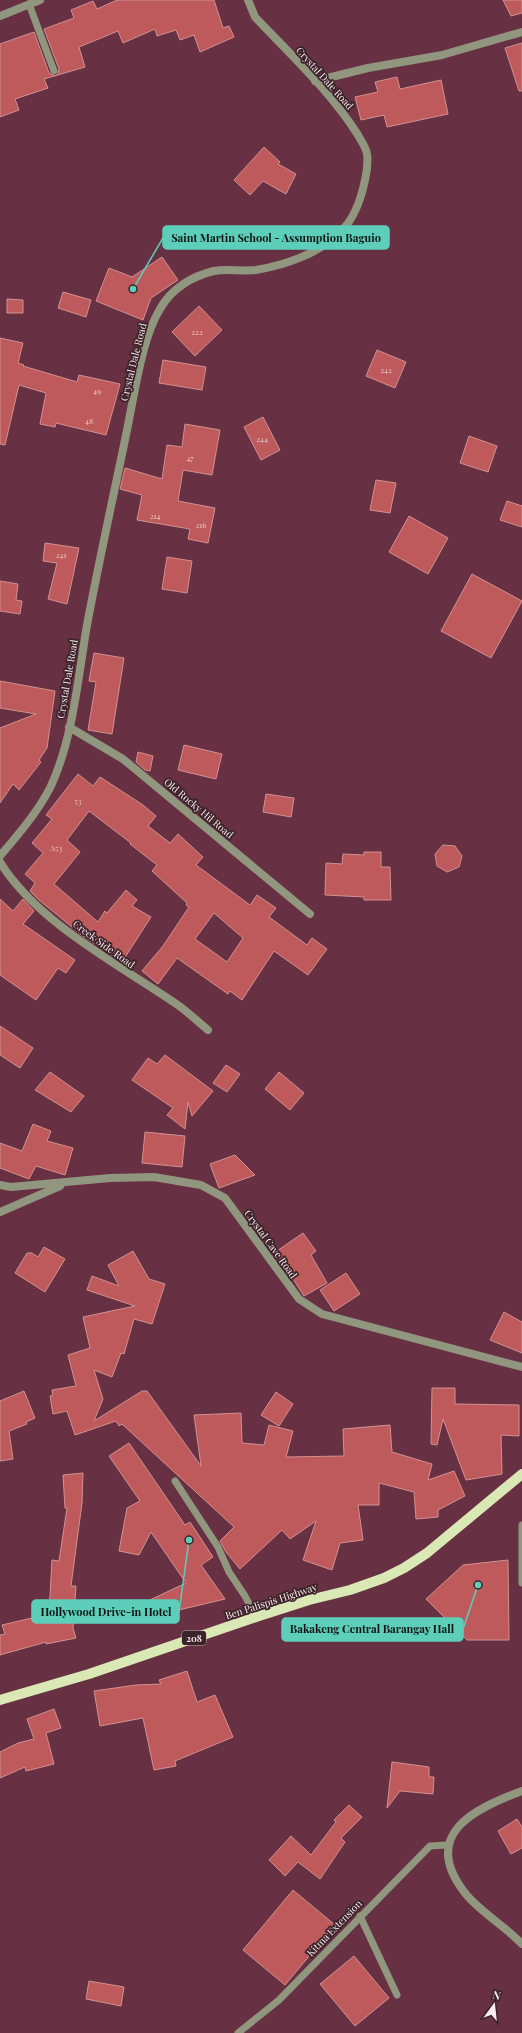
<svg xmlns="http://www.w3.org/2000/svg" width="522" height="2033" font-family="'Playfair Display',serif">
<rect width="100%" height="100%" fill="#673143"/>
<g fill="#be5a5c" stroke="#d39190" fill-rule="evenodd">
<polygon points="117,0 214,0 223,28 229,26 234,37 200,52 194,35 180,40 176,30 157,36 155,29 123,43 118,31 79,47 85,67 44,79 48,88 15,99 19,110 0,117 0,44 34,32 49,73 55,76 58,74 59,69 44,29 74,18 71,10 93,1 97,9"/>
<polygon points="503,0 522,0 522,13 511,16"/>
<polygon points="522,43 522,91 519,91 505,48"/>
<polygon points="397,77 400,89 441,80 448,114 387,127 384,115 361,120 355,97 378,92 375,82"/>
<polygon points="264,147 280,162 278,164 296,174 286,194 263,181 250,195 234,180"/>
<polygon points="162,257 178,280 151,298 143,320 96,301 109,268 132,277"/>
<polygon points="63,292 91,300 86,317 58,308"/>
<polygon points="7,299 23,300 23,313 7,313"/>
<polygon points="199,306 222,330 195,356 172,332"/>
<polygon points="0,338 23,343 18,363 24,365 23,366 77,382 79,375 120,384 106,435 56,423 55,427 40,424 46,393 19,385 5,445 0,444"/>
<polygon points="377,350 406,362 395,388 366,376"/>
<polygon points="163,360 206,367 202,390 159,383"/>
<polygon points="263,417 280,450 261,460 244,427"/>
<polygon points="185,424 220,430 212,475 183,470 178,501 215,508 208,543 188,539 190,529 137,520 142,495 120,489 125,468 162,479 167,445 182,447"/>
<polygon points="469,436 497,446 488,472 460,463"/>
<polygon points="376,480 396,483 390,513 370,510"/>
<polygon points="507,501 522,506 522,527 500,520"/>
<polygon points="409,516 448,538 428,574 389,552"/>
<polygon points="45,543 79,548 67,604 48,599 57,563 43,561"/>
<polygon points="167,557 192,561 187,593 162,589"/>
<polygon points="472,574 522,601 491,658 441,631"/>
<polygon points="0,581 18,584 16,600 22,601 20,614 0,611"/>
<polygon points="94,653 124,658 112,734 88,730 96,682 89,681"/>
<polygon points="0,681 55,691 47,748 39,760 41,762 19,790 13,784 0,803 0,728 36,714 0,708"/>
<polygon points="184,745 222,754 216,779 178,770"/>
<polygon points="138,752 153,756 150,771 145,770 136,762"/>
<path d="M78 774 93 786 100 777 143 805 156 816 148 826 170 843 178 834 203 857 196 865 250 905 257 895 276 908 269 917 307 945 312 938 327 949 308 975 274 951 242 1000 230 991 228 994 177 958 158 984 142 971 163 946 189 907 186 905 187 903 152 871 157 865 130 844 131 843 89 811 67 840 80 852 54 884 98 922 105 911 107 913 126 890 137 900 132 906 151 917 122 962 83 936 39 900 30 891 35 883 25 874 43 853 32 843 52 819 46 815ZM214 913 243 938 227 962 195 939Z"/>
<polygon points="266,794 294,798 291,817 263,812"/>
<polygon points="443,845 455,846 462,856 459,867 447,872 437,866 435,854"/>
<polygon points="364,852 381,852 381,867 390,867 391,900 364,900 364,897 325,895 326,863 342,864 343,854 364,855"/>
<polygon points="0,899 13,911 23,899 34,911 23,924 75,960 66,973 58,968 36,1000 0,975"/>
<polygon points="0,1026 33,1048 20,1068 0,1055"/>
<polygon points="165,1055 213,1091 192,1116 188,1102 185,1129 167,1115 173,1108 132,1080 148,1058 157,1064"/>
<polygon points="226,1065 240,1074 227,1092 213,1083"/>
<polygon points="50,1072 84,1096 71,1112 35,1090"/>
<polygon points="279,1072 304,1093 290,1110 265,1089"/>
<polygon points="33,1124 51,1131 47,1141 73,1148 65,1175 36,1166 29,1179 0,1168 0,1143 22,1151"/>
<polygon points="145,1132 185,1136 182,1167 142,1163"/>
<polygon points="235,1155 255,1175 219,1188 210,1164"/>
<polygon points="303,1233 316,1251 311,1255 327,1283 304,1296 288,1271 286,1272 274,1253"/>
<polygon points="44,1247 65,1259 45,1292 15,1273 27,1253 32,1253 38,1257"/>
<polygon points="133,1251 149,1279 165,1284 152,1324 134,1319 124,1354 121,1353 112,1377 94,1370 103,1399 94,1421 142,1391 147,1391 201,1466 194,1415 241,1413 242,1443 264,1445 269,1425 293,1431 286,1457 344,1456 343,1429 390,1425 392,1452 432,1464 428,1480 454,1471 465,1496 438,1510 438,1517 416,1519 414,1492 379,1483 379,1505 358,1505 363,1540 340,1543 332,1570 303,1560 316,1521 290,1539 282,1530 240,1569 226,1552 220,1541 234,1527 122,1424 119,1426 116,1421 75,1435 67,1411 53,1414 50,1396 53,1395 52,1390 76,1386 68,1355 90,1348 83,1317 135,1306 87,1290 92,1276 119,1286 108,1265"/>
<polygon points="346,1273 360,1294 334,1311 320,1290"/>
<polygon points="504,1312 522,1322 522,1353 490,1340"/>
<polygon points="432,1388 455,1388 455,1404 519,1405 519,1436 501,1435 502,1474 466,1480 443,1419 437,1445 431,1444"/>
<polygon points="24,1391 35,1418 26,1422 27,1424 9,1431 13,1459 0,1461 0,1401"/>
<polygon points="276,1392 293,1404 279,1426 261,1415"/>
<polygon points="129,1443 185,1525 190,1522 213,1557 201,1565 225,1599 137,1620 133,1608 186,1583 151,1532 139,1555 119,1551 127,1508 140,1501 109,1456"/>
<polygon points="83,1473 82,1503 71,1586 76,1586 73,1628 76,1638 46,1644 46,1642 0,1655 0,1635 5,1634 2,1625 49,1614 52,1560 59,1561 67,1508 65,1508 63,1475"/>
<polygon points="508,1560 509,1640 467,1640 426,1599 463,1565"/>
<polygon points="187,1671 197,1702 215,1695 233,1737 175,1761 176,1766 154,1770 143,1718 100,1726 94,1691 136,1685 161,1684 159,1680"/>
<polygon points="54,1709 61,1728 46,1733 54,1764 26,1771 25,1767 0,1778 0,1752 18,1743 34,1739 27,1719"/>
<polygon points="392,1762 429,1767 429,1777 434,1777 433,1794 400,1791 387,1808"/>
<polygon points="349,1805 362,1817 341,1838 345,1842 320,1879 298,1862 285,1876 269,1860 291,1836 311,1855 336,1822 334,1820"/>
<polygon points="517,1819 522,1827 522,1848 511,1854 498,1831"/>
<polygon points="293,1890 335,1925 285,1985 243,1950"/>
<polygon points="354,1956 389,1998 355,2026 320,1984"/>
<polygon points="89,1981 124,1987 121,2006 86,1999"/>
</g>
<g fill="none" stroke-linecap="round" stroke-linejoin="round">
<g stroke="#90977e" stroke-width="7">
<polyline points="29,4 54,71"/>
<polyline points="175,1481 218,1547 229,1572 245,1596 256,1617"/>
<polyline points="522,1525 522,1583"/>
<polyline points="360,1916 397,1995"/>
<polyline points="238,2033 279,2000 430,1846 447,1845"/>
</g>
<g stroke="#90977e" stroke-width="8">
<polyline points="0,16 40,0"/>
<polyline points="315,81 368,68 442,55 522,32"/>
<polyline points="69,727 123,759 310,914"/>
<path d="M0 856C18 835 37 813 50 788 73 740 78 677 87 625 99 561 113 498 126 435 134 398 141 340 160 309 171 289 192 276 214 271 228 268 242 272 256 270 286 265 324 252 344 228 357 214 364 188 367 169 367 165 368 158 367 154 366 147 361 141 358 135 330 91 290 54 255 17L248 0"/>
<path d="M0 862C37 922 118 964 175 1003 187 1011 197 1021 208 1030"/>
<polyline points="0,1185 11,1187 110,1178 154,1177 201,1185 225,1198 299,1299 322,1314 522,1367"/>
<polyline points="0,1212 60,1186"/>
<path d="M522 1791C473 1809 420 1835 465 1893 479 1911 505 1926 522 1944"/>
</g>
<polyline stroke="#dae8b5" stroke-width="10" points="0,1700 89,1674 256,1617 309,1600 350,1590 384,1578 404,1568 427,1553 522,1474"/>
</g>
<g text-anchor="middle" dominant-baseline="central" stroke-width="3.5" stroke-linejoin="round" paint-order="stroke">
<g font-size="8" fill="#ebc8cb">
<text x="197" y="331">222</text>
<text x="386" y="369">242</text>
<text x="97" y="390">49</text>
<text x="89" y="420">48</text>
<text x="262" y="438">244</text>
<text x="190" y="457">47</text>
<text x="155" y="515">214</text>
<text x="201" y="524">216</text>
<text x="61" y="554">241</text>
<text x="78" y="800">53</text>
<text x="56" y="847">A53</text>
</g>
<rect fill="#3c232a" stroke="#c1b0b5" stroke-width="1" x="182" y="1631" width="24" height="14" rx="3"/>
<g font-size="9" font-weight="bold" fill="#faecf0">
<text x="194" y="1638">208</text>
</g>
<g font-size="10" fill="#faecf0" stroke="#3c232a">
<text transform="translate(325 78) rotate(48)">Crystal Dale Road</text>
<text transform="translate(133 362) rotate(-76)">Crystal Dale Road</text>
<text transform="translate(67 679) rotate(-80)">Crystal Dale Road</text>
<text transform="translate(199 808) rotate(40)">Old Rocky Hil Road</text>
<text transform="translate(104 944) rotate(36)">Creek Side Road</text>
<text transform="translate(271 1244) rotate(54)">Crystal Cave Road</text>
<text transform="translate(271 1601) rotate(-18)">Ben Palispis Highway</text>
<text transform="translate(334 1928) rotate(-46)">Kitma Extension</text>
</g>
</g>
<path fill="none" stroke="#5cceba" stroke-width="1.5" d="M133 289L163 238M189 1540L179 1612M478 1585L463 1629"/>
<g fill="#5cceba" stroke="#3c232a" stroke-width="1.5">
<circle cx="133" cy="289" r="4"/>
<circle cx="189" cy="1540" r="4"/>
<circle cx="478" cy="1585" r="4"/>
</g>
<g fill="#5cceba" stroke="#5cceba" stroke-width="1.5">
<rect x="163" y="226" width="226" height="23" rx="4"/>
<rect x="32" y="1600" width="147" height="23" rx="4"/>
<rect x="282" y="1618" width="181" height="23" rx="4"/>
</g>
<g font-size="11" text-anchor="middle" font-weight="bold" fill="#111">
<text x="276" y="242">Saint Martin School - Assumption Baguio</text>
<text x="106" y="1616">Hollywood Drive-in Hotel</text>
<text x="372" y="1633">Bakakeng Central Barangay Hall</text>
</g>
<g transform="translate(494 2005) rotate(15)" stroke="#3c232a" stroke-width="3" paint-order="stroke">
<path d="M0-3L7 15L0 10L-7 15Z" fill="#faecf0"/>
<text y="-6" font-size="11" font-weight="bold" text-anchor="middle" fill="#faecf0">N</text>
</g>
</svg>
